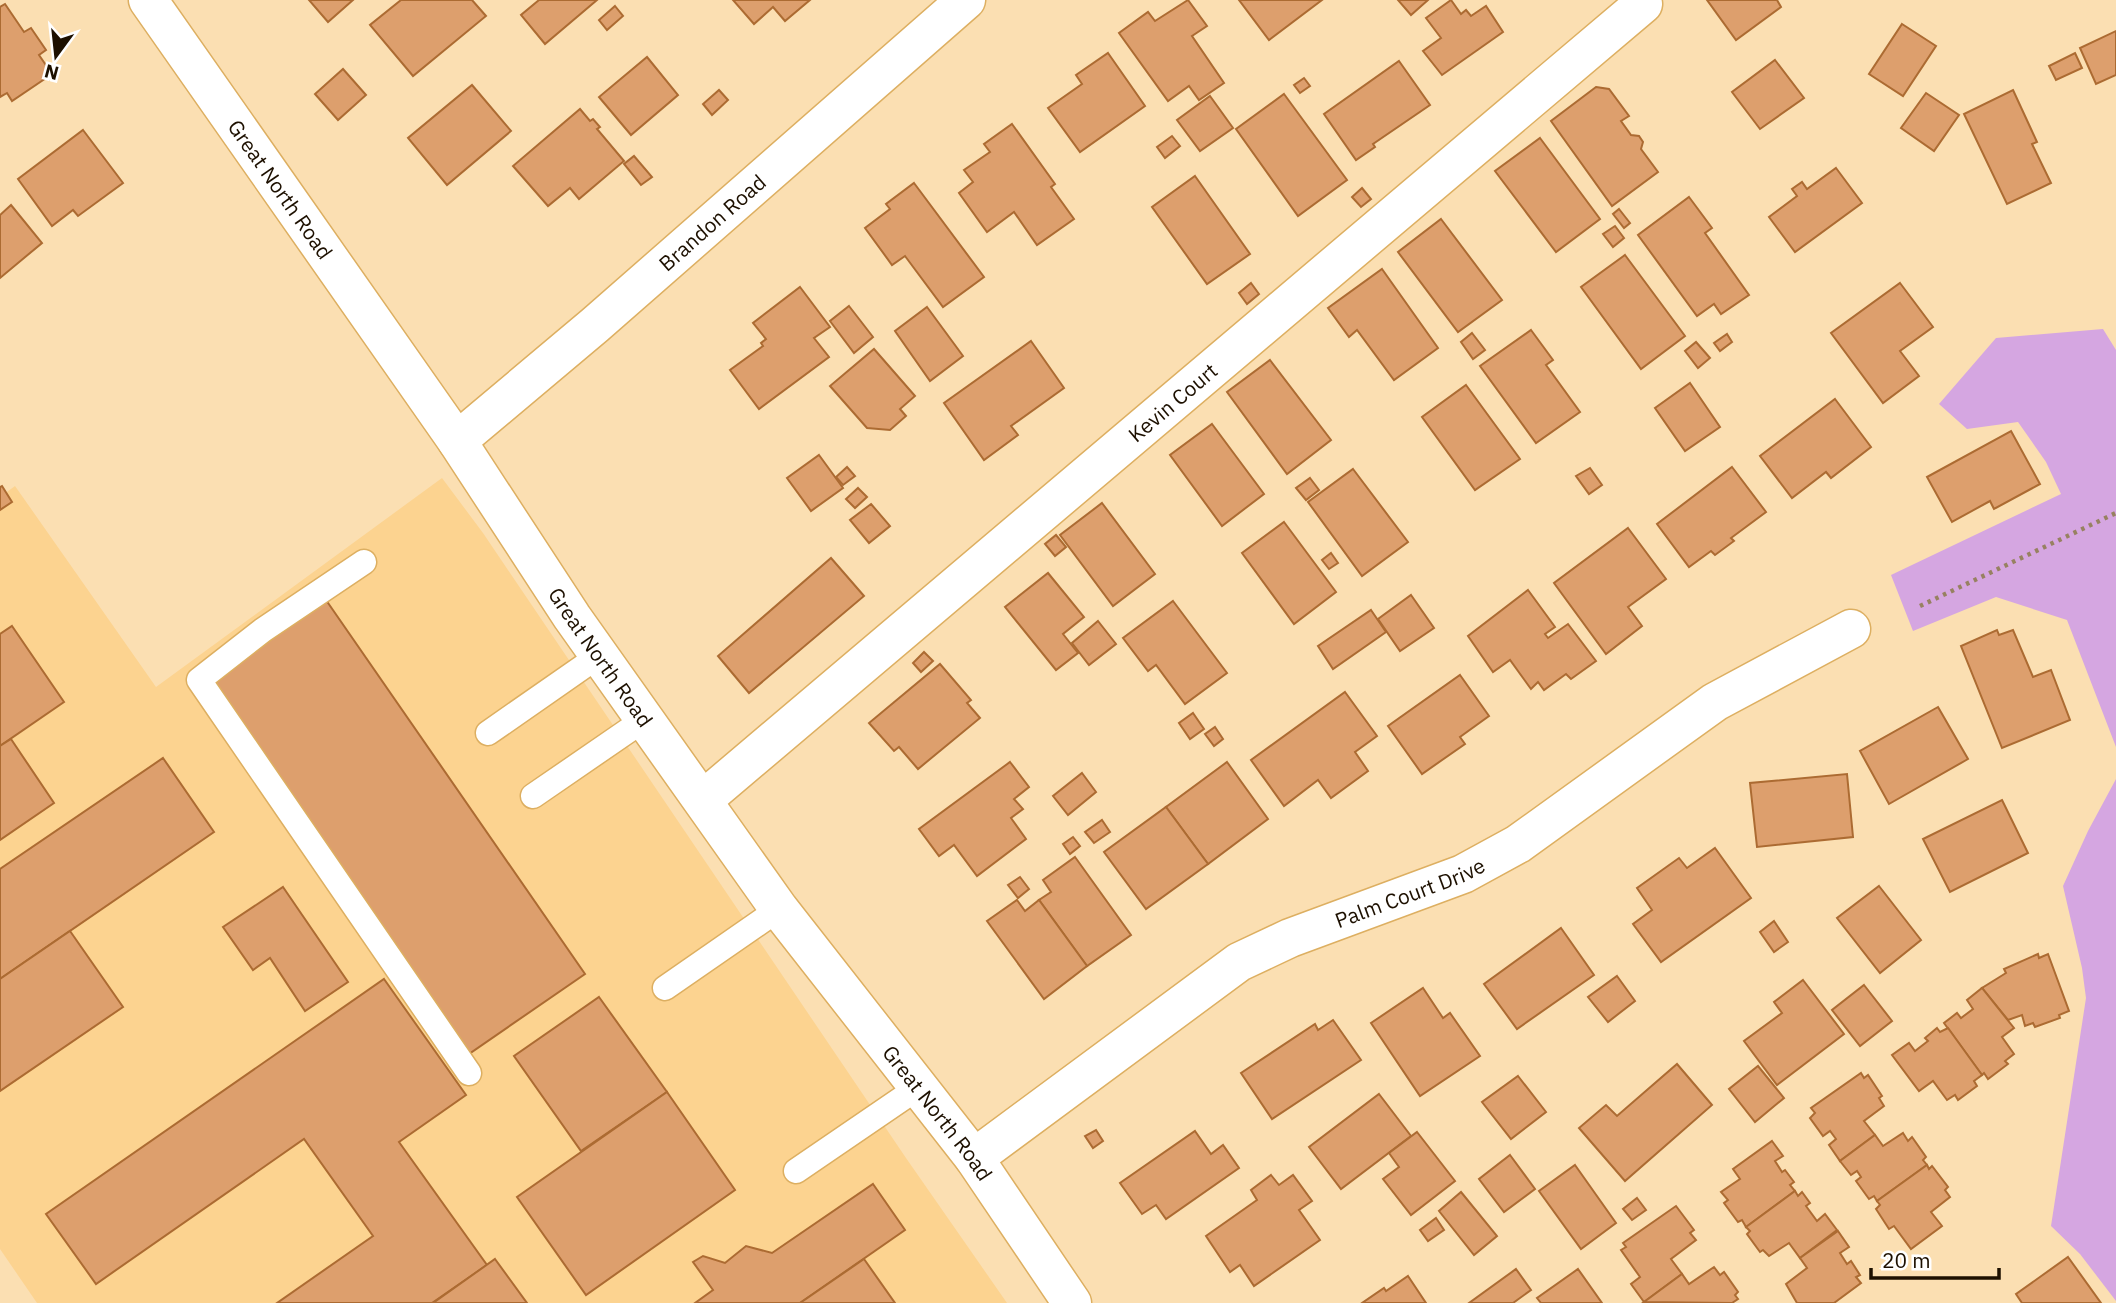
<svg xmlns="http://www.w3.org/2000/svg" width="2116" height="1303" font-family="'IBM Plex Sans',sans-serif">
<rect width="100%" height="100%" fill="#fbdfb2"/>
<polygon fill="#fcd390" points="442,478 483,533 906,1158 1007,1303 37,1303 0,1249 0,497 15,486 156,687"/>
<g fill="#d5a6e1">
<polygon points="2103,329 2116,350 2116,747 2067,620 1996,597 1913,631 1891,575 2061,494 2046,462 2018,422 1967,429 1939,404 1996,338"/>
<polygon points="2116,779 2116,1301 2080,1254 2051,1226 2086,998 2082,968 2063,886 2088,831"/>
</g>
<g fill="#dd9f6d" stroke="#ac6b32" stroke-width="2">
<polygon points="309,0 353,0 328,22"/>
<polygon points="401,0 472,0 486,16 413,76 370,25"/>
<polygon points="539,0 597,0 545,44 521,15"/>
<polygon points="733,0 810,0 785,21 773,7 754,24"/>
<polygon points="1188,0 1207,26 1192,36 1224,83 1199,100 1189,86 1168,101 1119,33 1148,12 1155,21"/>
<polygon points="1239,0 1322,0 1269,40"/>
<polygon points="1398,0 1428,0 1411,15"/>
<polygon points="1451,0 1461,14 1466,10 1471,16 1486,6 1503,32 1442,75 1423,51 1441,38 1426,18"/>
<polygon points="1707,0 1777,0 1781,7 1736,40"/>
<polygon points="5,4 24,32 31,28 46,50 39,55 52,74 12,101 7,93 0,97 0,7"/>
<polygon points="615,6 623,16 607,30 599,20"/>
<polygon points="1902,24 1936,46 1903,96 1869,74"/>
<polygon points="2116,31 2116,75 2096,84 2080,48"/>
<polygon points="1108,53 1145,106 1080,152 1048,108 1082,84 1076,75"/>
<polygon points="2075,53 2082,68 2056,80 2049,66"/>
<polygon points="647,57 678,95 631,135 599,97"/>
<polygon points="1775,60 1804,98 1760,129 1732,92"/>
<polygon points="1399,61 1430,105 1373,144 1375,147 1356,160 1324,114"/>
<polygon points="343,69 366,95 338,120 315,94"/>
<polygon points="1304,78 1310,86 1300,93 1294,85"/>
<polygon points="472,85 511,131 447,185 408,138"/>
<polygon points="1596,87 1609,89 1629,116 1621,121 1631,135 1639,136 1643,142 1641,149 1658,172 1612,206 1551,121"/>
<polygon points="719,90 728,100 712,115 703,104"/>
<polygon points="2013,90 2037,142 2032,144 2051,183 2007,204 1964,114"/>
<polygon points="1926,93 1959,115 1934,151 1901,128"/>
<polygon points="1284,94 1347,180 1298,216 1236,129"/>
<polygon points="1210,96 1233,128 1200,151 1177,120"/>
<polygon points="580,109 590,121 593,119 600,127 597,129 624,161 579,199 570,188 548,206 513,166"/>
<polygon points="1012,124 1055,184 1051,187 1074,219 1037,245 1014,212 987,232 959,193 973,182 964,170 990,152 984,144"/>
<polygon points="83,130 123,183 78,216 73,210 52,226 18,179"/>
<polygon points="1172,136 1180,146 1165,158 1157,147"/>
<polygon points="1540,138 1600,219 1556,252 1495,171"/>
<polygon points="634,156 652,177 641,185 624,164"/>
<polygon points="1836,168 1862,203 1795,252 1769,217 1797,196 1792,189 1802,182 1807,189"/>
<polygon points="1195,176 1250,254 1207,284 1152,207"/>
<polygon points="914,183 984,277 943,307 905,256 892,265 865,228 890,209 886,204"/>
<polygon points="1362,188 1371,199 1361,207 1352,197"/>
<polygon points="1689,197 1712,228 1705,233 1749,295 1721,314 1714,304 1697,316 1638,235"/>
<polygon points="11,205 42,243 0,278 0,215"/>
<polygon points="1619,209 1630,223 1624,228 1613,214"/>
<polygon points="1441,219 1502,300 1458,332 1398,252"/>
<polygon points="1615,226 1624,238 1613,247 1603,234"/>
<polygon points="1625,255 1685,336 1641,369 1581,287"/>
<polygon points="1382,269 1438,348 1394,380 1357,330 1349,337 1328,308"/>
<polygon points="1251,283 1259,294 1247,304 1239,293"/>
<polygon points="1900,283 1933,327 1900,351 1919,376 1883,403 1831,333"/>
<polygon points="800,287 830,327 814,338 829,357 759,409 730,370 763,346 761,343 766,339 753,323"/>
<polygon points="849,306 873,337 854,353 830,321"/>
<polygon points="927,307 963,356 930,381 895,331"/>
<polygon points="1531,330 1553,360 1546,365 1580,412 1536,443 1480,366"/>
<polygon points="1472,333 1485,350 1473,359 1461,342"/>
<polygon points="1727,334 1732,342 1720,351 1714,343"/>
<polygon points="1031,341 1064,388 1011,426 1018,435 984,460 944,403"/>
<polygon points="1696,342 1710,358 1698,368 1685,351"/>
<polygon points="874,349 915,396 900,409 906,416 890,430 867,428 830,386"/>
<polygon points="1270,360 1331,440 1287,474 1227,392"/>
<polygon points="1690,383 1720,427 1685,451 1655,408"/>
<polygon points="1466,385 1520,459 1475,490 1422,417"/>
<polygon points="1835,399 1871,447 1831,478 1826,472 1792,498 1760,456"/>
<polygon points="1212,424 1264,494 1222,526 1170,455"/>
<polygon points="2011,431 2040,484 1994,509 1990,501 1952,522 1927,477"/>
<polygon points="819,455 843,488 811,511 787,478"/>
<polygon points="847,467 855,476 843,485 836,477"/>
<polygon points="1732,467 1766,512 1731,538 1734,541 1715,555 1711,551 1689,567 1657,524"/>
<polygon points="1590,468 1602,485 1589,494 1576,476"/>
<polygon points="1353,469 1408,542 1362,576 1308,502"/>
<polygon points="1310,478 1319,490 1306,500 1296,488"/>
<polygon points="2,486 12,502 0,510 0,487"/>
<polygon points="858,488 867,497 855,508 846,499"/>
<polygon points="1102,503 1155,574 1113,606 1060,535"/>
<polygon points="871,504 890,526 869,543 850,520"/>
<polygon points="1284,522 1336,592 1294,624 1242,553"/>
<polygon points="1628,528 1666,579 1628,607 1642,626 1606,654 1554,583"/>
<polygon points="1056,535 1066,547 1055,556 1045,544"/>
<polygon points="1331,553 1338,563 1329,569 1322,560"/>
<polygon points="831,558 864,596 749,693 718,656"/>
<polygon points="1048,573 1084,617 1063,634 1078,653 1056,670 1005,607"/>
<polygon points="1528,590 1555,627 1545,634 1548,638 1568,624 1596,661 1571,679 1566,674 1544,690 1538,682 1531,689 1510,660 1493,672 1468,636"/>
<polygon points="1411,595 1434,628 1400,651 1378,619"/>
<polygon points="326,600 585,974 466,1056 206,682"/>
<polygon points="1173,601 1227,673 1185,704 1156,665 1148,671 1123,638"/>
<polygon points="1371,610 1386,632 1333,669 1318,646"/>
<polygon points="1098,621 1116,644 1089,665 1072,643"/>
<polygon points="12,626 64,702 0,746 0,634"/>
<polygon points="1997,630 1999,635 2013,630 2033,677 2051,670 2070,720 2002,748 1961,646"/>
<polygon points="924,652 933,661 921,672 913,663"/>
<polygon points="940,664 971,700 967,703 980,718 918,769 899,747 894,751 869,723"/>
<polygon points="1460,675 1489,716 1460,737 1465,744 1422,774 1388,726"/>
<polygon points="1345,692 1377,736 1355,752 1368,771 1331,798 1318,780 1284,806 1251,760"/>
<polygon points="1938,707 1968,759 1889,804 1860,751"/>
<polygon points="1193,713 1204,729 1190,739 1179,723"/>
<polygon points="1215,727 1223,739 1214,746 1205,734"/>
<polygon points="11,739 54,803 0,840 0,746"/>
<polygon points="163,758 214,832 0,979 0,869"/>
<polygon points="1010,762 1029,787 1014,799 1023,809 1011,818 1026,839 977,876 954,845 939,856 919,829"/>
<polygon points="1227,762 1268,819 1208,864 1166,807"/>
<polygon points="1082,773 1096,792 1068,815 1053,796"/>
<polygon points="1847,774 1853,837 1757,847 1750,783"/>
<polygon points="2002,800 2028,853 1950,892 1923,839"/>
<polygon points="1166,807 1208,864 1146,909 1104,852"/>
<polygon points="1102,820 1110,832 1094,843 1085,832"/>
<polygon points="1073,837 1080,846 1070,854 1063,844"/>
<polygon points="1715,848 1751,898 1661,962 1633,924 1652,910 1637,888 1679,858 1687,868"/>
<polygon points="1075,857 1131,935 1087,966 1039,900 1051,892 1043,880"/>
<polygon points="1020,877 1029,889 1018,898 1008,885"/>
<polygon points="1879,886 1921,940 1880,973 1837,918"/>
<polygon points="283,887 348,982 305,1011 270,958 253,970 223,927"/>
<polygon points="1017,900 1025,911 1039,900 1087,966 1044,999 987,921"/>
<polygon points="1774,921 1788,942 1774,952 1760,932"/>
<polygon points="1561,928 1594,975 1517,1029 1484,984"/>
<polygon points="70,931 123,1007 0,1091 0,979"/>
<polygon points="2038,954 2039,958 2048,954 2069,1011 2059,1015 2060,1018 2035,1027 2033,1023 2025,1026 2022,1015 2008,1020 1982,988 2006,973 2004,969"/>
<polygon points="1617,976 1635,1001 1608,1022 1588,997"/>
<polygon points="384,979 466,1095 399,1142 487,1265 432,1303 277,1303 373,1236 304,1139 96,1284 46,1214"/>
<polygon points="1803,980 1844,1034 1777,1085 1744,1041 1782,1013 1774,1002"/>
<polygon points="1864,985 1892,1021 1860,1046 1832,1010"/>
<polygon points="1423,988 1443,1018 1450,1013 1480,1056 1420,1096 1371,1023"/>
<polygon points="1982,988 2014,1028 2002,1037 2014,1054 2005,1061 2008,1064 1988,1079 1984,1073 1982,1075 1944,1023 1957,1013 1961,1018 1973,1009 1967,1000"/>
<polygon points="599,997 667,1092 581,1151 514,1056"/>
<polygon points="1333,1020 1361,1060 1272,1119 1241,1073 1315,1024 1318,1030"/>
<polygon points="1937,1028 1940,1032 1948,1028 1982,1075 1974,1081 1977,1086 1958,1100 1955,1095 1947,1100 1933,1081 1919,1091 1892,1055 1909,1043 1915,1051 1928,1041 1925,1038"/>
<polygon points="1677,1064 1712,1105 1625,1181 1579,1128 1606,1105 1617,1116"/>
<polygon points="1758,1066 1784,1098 1755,1122 1729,1089"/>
<polygon points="1861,1073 1864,1078 1868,1075 1882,1096 1879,1098 1884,1106 1864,1121 1875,1135 1840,1161 1829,1145 1836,1139 1830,1131 1823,1136 1810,1118 1815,1113 1811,1108"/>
<polygon points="1518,1076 1546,1112 1511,1139 1482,1102"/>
<polygon points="667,1092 735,1190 586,1295 517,1197"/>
<polygon points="1379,1094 1411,1136 1341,1189 1309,1147"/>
<polygon points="1096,1130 1103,1141 1093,1148 1085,1136"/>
<polygon points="1195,1131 1211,1154 1223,1145 1239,1168 1166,1219 1156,1205 1142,1214 1120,1183"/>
<polygon points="1417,1132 1455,1181 1411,1215 1383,1179 1399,1167 1389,1153"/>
<polygon points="1903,1133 1908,1141 1912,1137 1926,1157 1923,1160 1927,1165 1877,1201 1874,1196 1869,1199 1856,1181 1861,1177 1857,1171 1851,1175 1840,1161 1875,1135 1883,1146"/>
<polygon points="1772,1141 1783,1156 1775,1161 1782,1172 1785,1170 1794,1182 1790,1185 1795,1191 1746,1227 1742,1220 1738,1222 1724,1203 1728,1200 1721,1192 1740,1179 1733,1169"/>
<polygon points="1510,1155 1535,1189 1504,1212 1479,1179"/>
<polygon points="1575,1165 1616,1223 1581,1249 1539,1191"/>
<polygon points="1927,1165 1929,1169 1932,1166 1948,1187 1945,1190 1950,1197 1931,1212 1942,1226 1911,1249 1894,1226 1889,1229 1876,1209 1880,1205 1877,1201"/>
<polygon points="1271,1175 1279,1185 1293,1175 1312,1201 1299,1210 1320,1240 1254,1286 1240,1265 1230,1272 1206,1236 1257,1200 1251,1190"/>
<polygon points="873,1184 905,1230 800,1303 695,1303 713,1290 693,1262 703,1256 725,1263 746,1246 772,1253"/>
<polygon points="1795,1191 1798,1196 1802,1192 1810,1203 1806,1206 1817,1221 1825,1214 1837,1230 1800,1258 1789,1243 1769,1256 1763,1250 1760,1252 1747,1234 1750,1231 1746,1227"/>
<polygon points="1461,1192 1497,1236 1474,1255 1439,1211"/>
<polygon points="1637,1198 1646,1210 1632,1220 1623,1209"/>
<polygon points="1676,1206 1694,1230 1690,1233 1696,1240 1671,1259 1682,1274 1644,1302 1631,1284 1640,1277 1621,1250 1626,1247 1623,1243"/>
<polygon points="1436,1218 1444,1230 1428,1241 1420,1230"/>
<polygon points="1838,1231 1849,1247 1840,1253 1847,1264 1851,1261 1860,1275 1856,1277 1861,1283 1834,1303 1797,1303 1786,1284 1807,1268 1800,1258"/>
<polygon points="2068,1257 2101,1303 2022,1303 2016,1294"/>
<polygon points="495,1259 527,1303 433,1303"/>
<polygon points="864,1259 895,1303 800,1303"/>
<polygon points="1714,1267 1720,1275 1724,1272 1738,1292 1735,1295 1738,1299 1732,1303 1644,1302 1682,1274 1689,1284"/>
<polygon points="1516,1269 1531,1290 1513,1303 1469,1303"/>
<polygon points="1578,1269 1602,1303 1541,1303 1537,1298"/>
<polygon points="1408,1276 1426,1303 1362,1303 1384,1288 1386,1291"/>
</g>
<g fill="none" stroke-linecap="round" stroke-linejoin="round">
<g stroke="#ddaf61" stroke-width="27">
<g id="lane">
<polyline points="364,562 263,630 199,680 469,1073"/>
<polyline points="488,733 600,655"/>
<polyline points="533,796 645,719"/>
<polyline points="665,988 779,909"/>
<polyline points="796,1171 919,1087"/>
</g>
</g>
<g stroke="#ddaf61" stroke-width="41">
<g id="street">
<path id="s1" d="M457 441 595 325 966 0"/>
<path id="s2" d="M704 799 1643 4"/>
<path id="s3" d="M974 1158 1239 962 1290 938 1463 874 1518 844 1715 702 1851 629"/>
</g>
</g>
<g stroke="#ddaf61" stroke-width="41">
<g id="primary">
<path id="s4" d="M148 0 457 441 572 617 779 909 974 1158 1072 1303"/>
</g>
</g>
<polyline stroke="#978161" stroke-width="4.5" stroke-dasharray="3.5 5" stroke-linecap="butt" points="1920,606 2116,513"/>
<use href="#lane" stroke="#fff" stroke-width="24"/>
<use href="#street" stroke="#fff" stroke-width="38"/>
<use href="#primary" stroke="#fff" stroke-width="38"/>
</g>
<g text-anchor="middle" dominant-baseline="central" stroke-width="5" stroke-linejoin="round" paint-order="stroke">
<g font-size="21" fill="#1d1000" stroke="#fff">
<text stroke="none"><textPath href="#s4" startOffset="231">Great North Road</textPath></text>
<text stroke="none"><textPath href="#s1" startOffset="336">Brandon Road</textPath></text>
<text stroke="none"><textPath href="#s2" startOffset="614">Kevin Court</textPath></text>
<text stroke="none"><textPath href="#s4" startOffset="798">Great North Road</textPath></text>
<text stroke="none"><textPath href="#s3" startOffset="514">Palm Court Drive</textPath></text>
<text stroke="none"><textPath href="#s4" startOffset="1365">Great North Road</textPath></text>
</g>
</g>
<g transform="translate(56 56) rotate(195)" stroke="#ffffff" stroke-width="5" paint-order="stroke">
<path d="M0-5L12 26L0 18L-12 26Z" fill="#1d1000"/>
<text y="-10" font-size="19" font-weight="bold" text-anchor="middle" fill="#1d1000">N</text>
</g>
<path d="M1871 1268v10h128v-10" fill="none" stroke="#1d1000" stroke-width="3.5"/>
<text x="1882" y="1268" font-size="21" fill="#1d1000" stroke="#ffffff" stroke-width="5" paint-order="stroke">20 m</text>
</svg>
